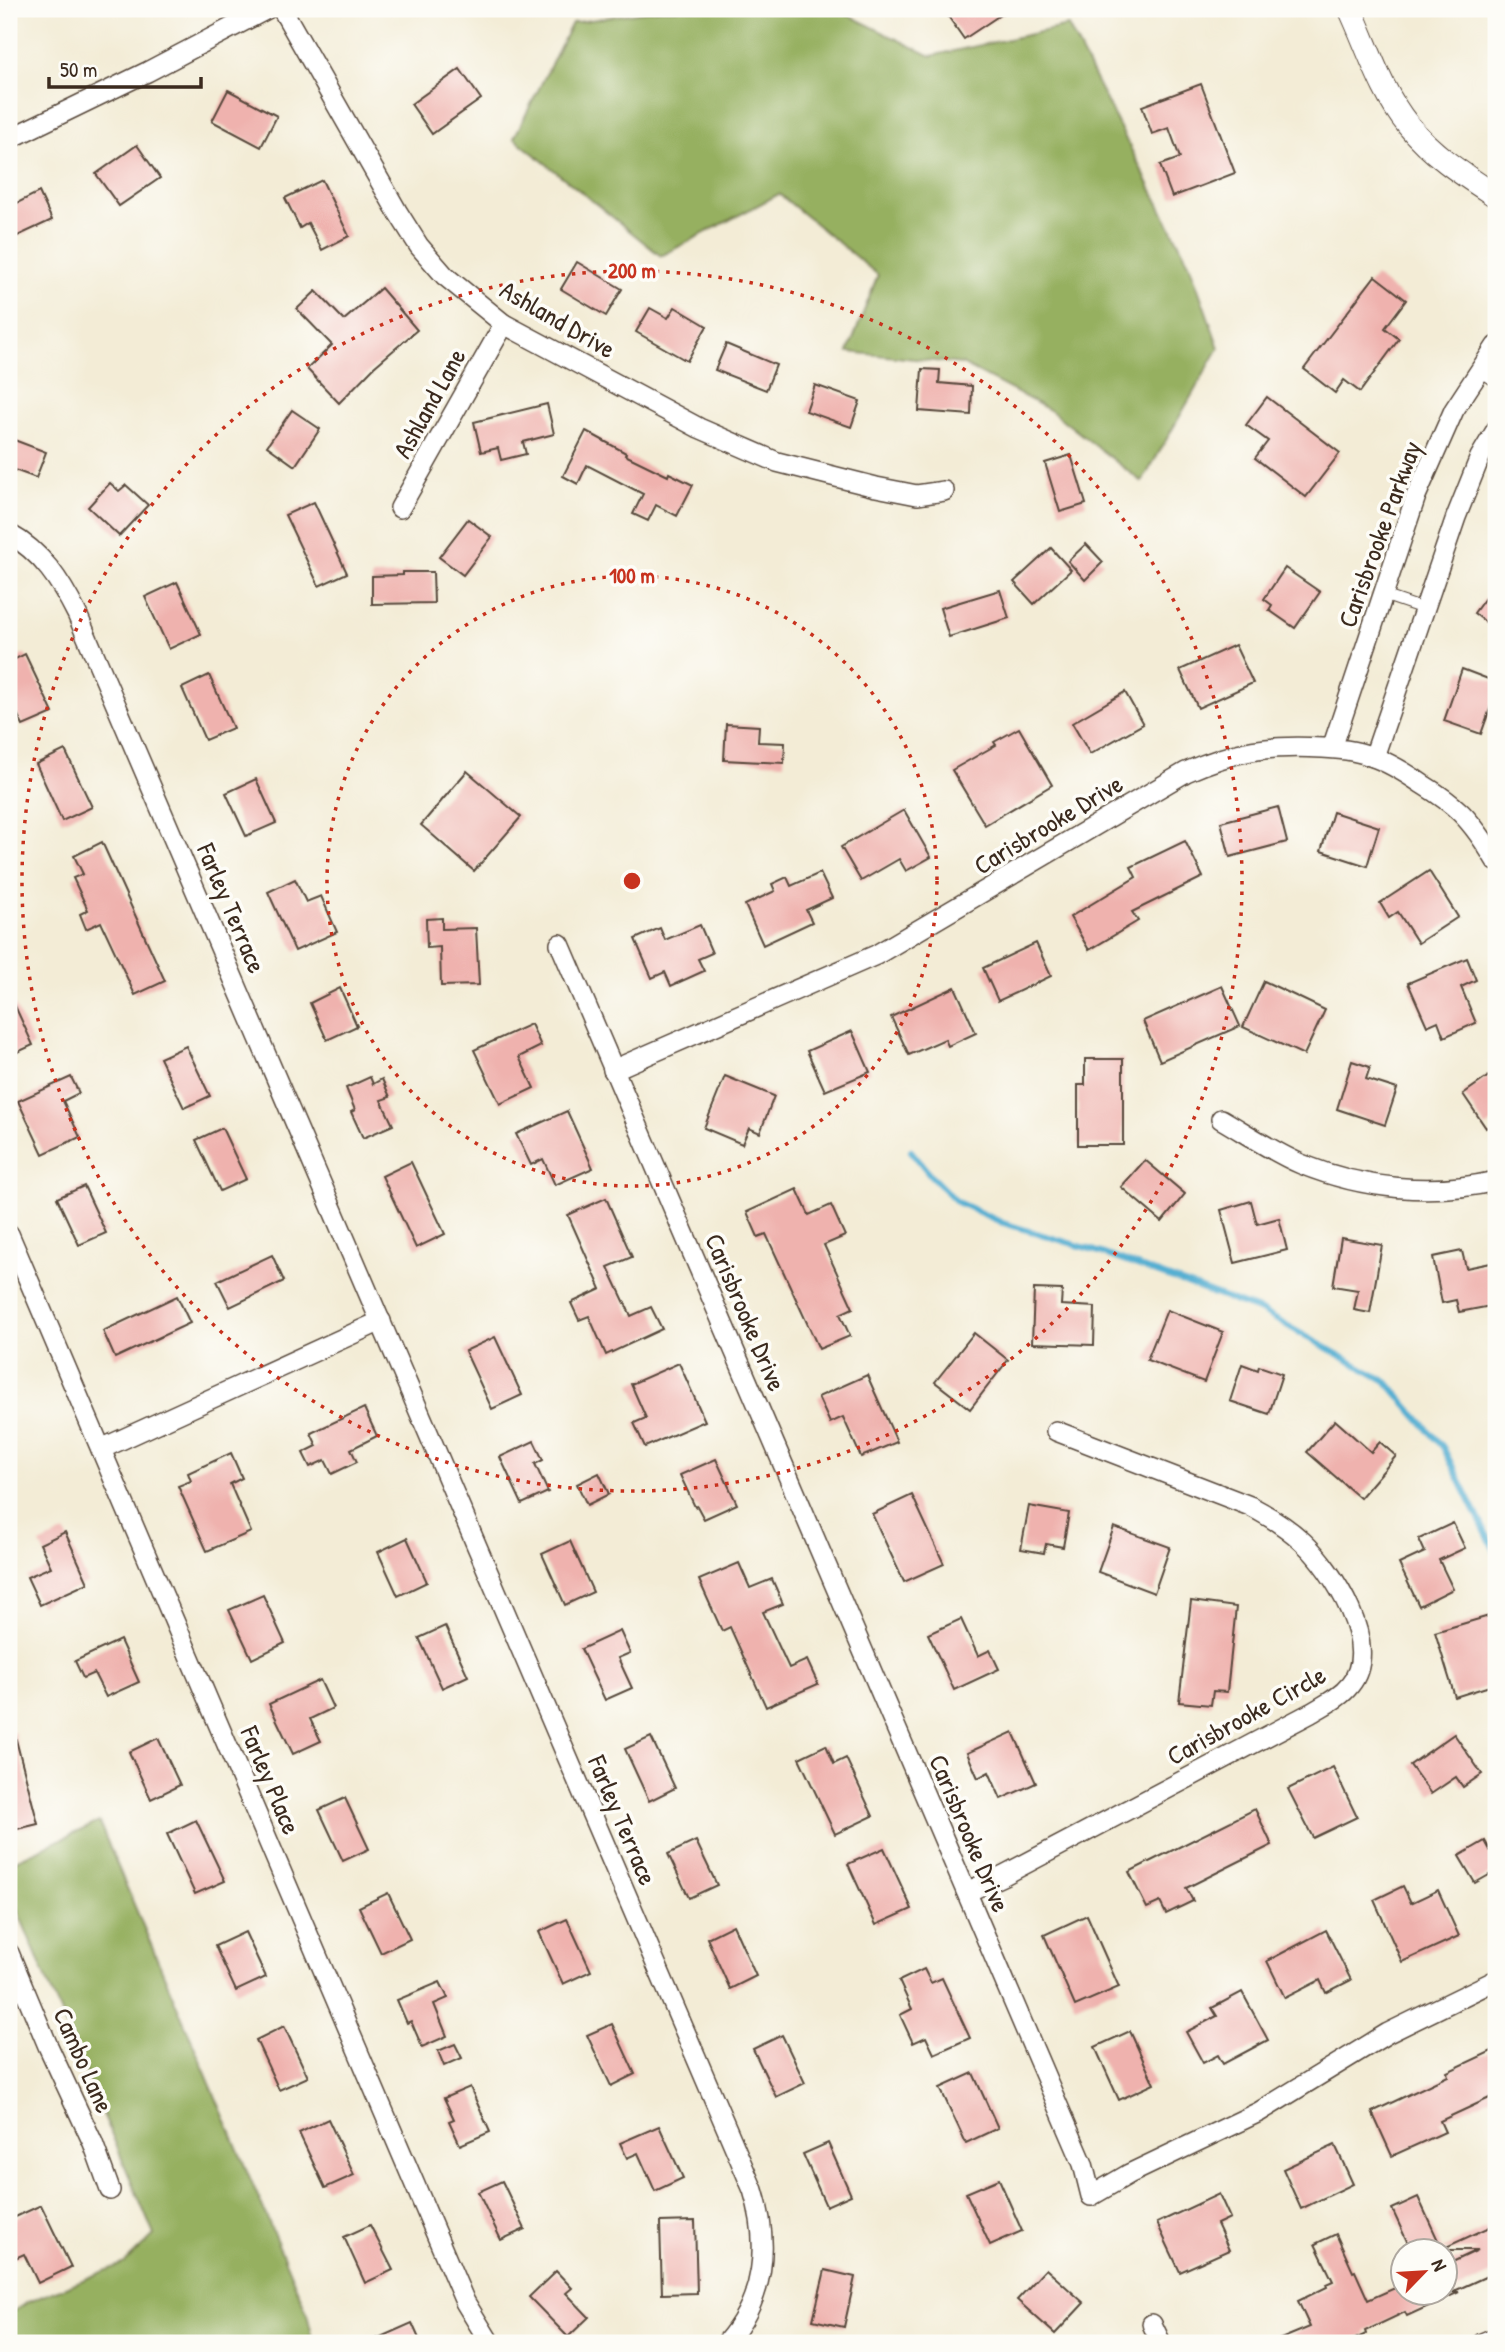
<svg xmlns="http://www.w3.org/2000/svg" width="1505" height="2352" font-family="'Patrick Hand',sans-serif">
<rect width="100%" height="100%" fill="#fdfcf7"/>
<filter id="ink" filterUnits="userSpaceOnUse"><feTurbulence type="fractalNoise" baseFrequency=".0143" numOctaves="2"/><feDisplacementMap in="SourceGraphic" scale="14" xChannelSelector="R" yChannelSelector="G"/><feConvolveMatrix kernelMatrix="1 2 1 2 8 2 1 2 1" color-interpolation-filters="sRGB"/></filter>
<filter id="wash" filterUnits="userSpaceOnUse"><feTurbulence type="fractalNoise" baseFrequency=".00686" numOctaves="4" result="noise"/><feDisplacementMap in="SourceGraphic" scale="28" xChannelSelector="R" yChannelSelector="G"/><feGaussianBlur stdDeviation="1.57" result="paint"/><feColorMatrix in="noise" values="0 0 0 0 0 0 0 0 0 0 0 0 0 0 0 0 0 1.4 0 .05"/><feComposite in="paint" operator="in"/></filter>
<g filter="url(#wash)">
<rect width="100%" height="100%" fill="#f3ecd6"/>
<g fill="#96b061" stroke="#686d40" stroke-width="2">
<polygon points="660,9 836,9 931,56 1068,26 1189,263 1219,348 1142,482 1050,410 962,364 848,352 878,275 779,194 661,256 514,138 572,23"/>
<polygon points="99,1822 306,2310 314,2343 9,2343 9,2314 28,2302 125,2263 154,2235 9,1890 9,1863"/>
</g>
<g fill="none" stroke-linecap="round" stroke-linejoin="round">
<polyline stroke="#54afd2" stroke-width="6" points="911,1151 932,1177 957,1202 1003,1223 1093,1250 1261,1311 1387,1382 1443,1447 1496,1553"/>
</g>
<g id="blocks">
<g fill="#efb2ae">
<polygon points="943,9 1009,9 964,39"/>
<polygon points="460,69 481,99 432,134 411,104"/>
<polygon points="1201,84 1235,173 1172,197 1160,165 1180,158 1169,128 1152,134 1142,106"/>
<polygon points="228,90 277,116 261,147 212,121"/>
<polygon points="137,145 160,178 119,206 96,174"/>
<polygon points="322,180 349,236 322,250 308,223 300,228 285,198"/>
<polygon points="39,192 52,220 9,240 9,207"/>
<polygon points="577,262 622,289 606,316 561,289"/>
<polygon points="1375,276 1406,300 1385,328 1399,339 1360,392 1344,380 1335,393 1304,369"/>
<polygon points="381,288 417,330 374,367 339,403 307,369 332,345 297,309 316,291 344,320"/>
<polygon points="675,307 707,326 687,361 636,332 650,308 668,318"/>
<polygon points="726,344 776,365 766,390 715,370"/>
<polygon points="922,369 940,370 939,383 972,386 971,415 919,411"/>
<polygon points="815,385 860,401 851,427 806,411"/>
<polygon points="1267,397 1340,453 1306,497 1255,458 1268,441 1246,425"/>
<polygon points="547,404 554,434 523,442 526,454 501,460 498,448 481,452 474,422"/>
<polygon points="292,410 320,429 295,466 267,446"/>
<polygon points="586,431 626,453 625,455 668,476 669,473 693,485 677,516 656,505 648,521 633,514 643,494 587,465 578,484 563,476"/>
<polygon points="9,438 46,452 36,478 9,468"/>
<polygon points="1071,455 1086,504 1060,512 1045,463"/>
<polygon points="110,483 119,491 126,485 148,505 119,536 88,507"/>
<polygon points="314,502 347,573 319,586 285,515"/>
<polygon points="468,519 492,537 463,575 439,557"/>
<polygon points="1086,544 1103,562 1085,580 1068,561"/>
<polygon points="1051,548 1071,570 1034,604 1014,582"/>
<polygon points="1285,568 1320,592 1295,628 1269,610 1272,605 1264,599"/>
<polygon points="403,572 433,572 434,603 372,604 372,576 403,575"/>
<polygon points="177,582 201,634 169,649 145,597"/>
<polygon points="1496,583 1496,630 1474,613"/>
<polygon points="1000,590 1009,618 949,637 940,608"/>
<polygon points="1235,645 1253,683 1198,708 1180,670"/>
<polygon points="25,654 53,713 23,726 9,696 9,662"/>
<polygon points="1462,669 1496,682 1496,692 1481,734 1444,721"/>
<polygon points="209,675 233,728 205,740 182,688"/>
<polygon points="1125,692 1143,724 1090,754 1072,723"/>
<polygon points="726,724 759,726 758,742 785,743 784,763 724,760"/>
<polygon points="1019,728 1052,785 985,825 952,770 996,745 994,742"/>
<polygon points="65,750 92,807 62,821 36,764"/>
<polygon points="467,771 521,817 474,871 421,825"/>
<polygon points="256,779 276,823 246,836 226,793"/>
<polygon points="1278,807 1287,842 1230,857 1221,822"/>
<polygon points="904,810 931,857 906,871 899,859 861,881 841,847"/>
<polygon points="1333,812 1379,827 1367,866 1321,851"/>
<polygon points="1185,841 1203,877 1132,912 1138,921 1089,950 1070,917 1136,877 1131,867"/>
<polygon points="102,842 165,981 135,995 101,922 86,929 80,914 88,910 73,878 83,874 74,856"/>
<polygon points="1429,871 1458,917 1418,943 1398,912 1389,918 1380,903"/>
<polygon points="820,873 832,898 806,910 812,922 763,945 745,905 775,891 772,884 787,877 791,886"/>
<polygon points="295,879 306,902 321,896 337,932 295,951 268,892"/>
<polygon points="442,918 442,929 476,928 479,985 441,986 440,947 427,948 426,919"/>
<polygon points="700,925 712,953 698,959 704,971 671,986 665,972 652,978 635,939 660,928 665,940"/>
<polygon points="1036,943 1051,976 998,1001 983,968"/>
<polygon points="1467,958 1476,980 1461,987 1476,1023 1444,1037 1438,1021 1427,1026 1408,983"/>
<polygon points="1264,981 1325,1010 1304,1055 1243,1027"/>
<polygon points="1222,986 1240,1026 1160,1061 1143,1021"/>
<polygon points="955,987 976,1033 948,1046 945,1039 909,1055 891,1017"/>
<polygon points="340,988 357,1026 327,1040 310,1003"/>
<polygon points="9,993 33,1045 9,1056"/>
<polygon points="531,1024 541,1046 519,1057 534,1088 500,1104 474,1050"/>
<polygon points="852,1031 870,1072 825,1091 807,1051"/>
<polygon points="186,1046 210,1096 184,1108 160,1058"/>
<polygon points="1085,1059 1123,1059 1123,1145 1078,1145 1078,1085 1085,1085"/>
<polygon points="1352,1061 1370,1067 1366,1079 1397,1089 1385,1125 1337,1109"/>
<polygon points="1496,1071 1496,1121 1486,1128 1463,1094"/>
<polygon points="725,1076 774,1096 760,1133 749,1128 742,1144 704,1128"/>
<polygon points="71,1077 79,1093 63,1101 80,1137 43,1154 18,1101"/>
<polygon points="370,1077 373,1084 382,1079 390,1097 381,1100 393,1125 363,1138 351,1112 355,1110 346,1088"/>
<polygon points="567,1111 593,1168 555,1185 543,1159 531,1165 516,1134"/>
<polygon points="222,1128 246,1179 220,1191 196,1140"/>
<polygon points="1145,1160 1185,1194 1162,1222 1121,1187"/>
<polygon points="411,1162 445,1234 416,1248 382,1176"/>
<polygon points="84,1186 106,1233 79,1245 57,1198"/>
<polygon points="797,1189 809,1215 831,1205 845,1236 824,1245 853,1308 840,1314 850,1336 819,1349 766,1234 758,1237 747,1212"/>
<polygon points="606,1198 632,1257 608,1267 631,1316 651,1307 662,1329 606,1355 589,1316 579,1320 571,1303 601,1289 568,1215"/>
<polygon points="1251,1201 1257,1224 1279,1218 1287,1250 1235,1263 1221,1210"/>
<polygon points="1341,1238 1382,1245 1370,1313 1354,1310 1358,1290 1333,1286"/>
<polygon points="1462,1251 1466,1268 1496,1262 1496,1305 1459,1312 1456,1300 1442,1303 1433,1257"/>
<polygon points="272,1255 284,1281 230,1307 217,1281"/>
<polygon points="1034,1289 1062,1290 1061,1305 1095,1307 1094,1345 1032,1343"/>
<polygon points="177,1296 190,1323 115,1358 103,1331"/>
<polygon points="1167,1310 1223,1332 1204,1382 1147,1360"/>
<polygon points="974,1333 1008,1360 970,1409 935,1382"/>
<polygon points="495,1337 522,1395 492,1409 465,1351"/>
<polygon points="679,1363 705,1421 645,1447 634,1423 646,1418 631,1384"/>
<polygon points="1242,1364 1258,1370 1259,1366 1282,1374 1269,1414 1230,1401"/>
<polygon points="867,1375 897,1442 861,1457 843,1417 830,1423 818,1397"/>
<polygon points="364,1408 377,1436 351,1449 357,1462 332,1474 325,1460 310,1467 303,1453 317,1446 311,1433"/>
<polygon points="1335,1420 1371,1452 1380,1442 1396,1456 1360,1498 1307,1452"/>
<polygon points="534,1441 543,1460 535,1464 548,1492 522,1504 500,1457"/>
<polygon points="231,1453 242,1478 230,1484 251,1532 207,1551 178,1486 191,1481 188,1473"/>
<polygon points="716,1459 737,1504 704,1519 697,1506 695,1507 680,1475"/>
<polygon points="599,1473 609,1494 587,1505 577,1484"/>
<polygon points="912,1495 944,1564 904,1582 872,1514"/>
<polygon points="1029,1506 1069,1513 1063,1547 1046,1544 1044,1553 1021,1549"/>
<polygon points="1453,1523 1465,1548 1439,1560 1453,1589 1419,1606 1399,1564 1425,1552 1419,1539"/>
<polygon points="1114,1527 1170,1547 1154,1593 1098,1572"/>
<polygon points="65,1532 88,1583 40,1605 27,1577 51,1567 40,1544"/>
<polygon points="407,1538 427,1582 398,1596 378,1552"/>
<polygon points="570,1541 593,1592 565,1605 542,1554"/>
<polygon points="739,1563 750,1588 772,1579 783,1604 763,1612 789,1668 807,1660 818,1684 766,1707 730,1627 722,1631 699,1580"/>
<polygon points="263,1595 285,1643 252,1659 229,1610"/>
<polygon points="1191,1601 1236,1607 1227,1692 1213,1691 1211,1705 1179,1702"/>
<polygon points="1489,1616 1496,1637 1496,1684 1455,1697 1435,1632"/>
<polygon points="961,1619 978,1656 990,1650 999,1669 954,1690 928,1634"/>
<polygon points="445,1626 468,1676 442,1688 419,1638"/>
<polygon points="620,1631 630,1653 618,1658 632,1688 605,1700 581,1649"/>
<polygon points="120,1640 139,1682 106,1697 94,1673 83,1678 75,1661"/>
<polygon points="320,1680 333,1708 310,1719 321,1741 293,1754 269,1704"/>
<polygon points="14,1732 38,1824 9,1831 9,1733"/>
<polygon points="1013,1732 1036,1783 1001,1799 989,1772 978,1778 967,1753"/>
<polygon points="1454,1734 1482,1774 1463,1787 1456,1777 1431,1794 1410,1765"/>
<polygon points="651,1737 675,1788 649,1801 625,1749"/>
<polygon points="158,1738 180,1785 151,1799 129,1752"/>
<polygon points="826,1745 834,1764 846,1758 873,1816 835,1834 799,1758"/>
<polygon points="1333,1767 1357,1817 1313,1838 1288,1789"/>
<polygon points="345,1798 369,1849 343,1861 319,1810"/>
<polygon points="1255,1809 1272,1845 1186,1888 1193,1901 1166,1914 1160,1902 1147,1908 1129,1872"/>
<polygon points="196,1820 225,1881 195,1894 167,1834"/>
<polygon points="696,1841 717,1885 689,1898 668,1854"/>
<polygon points="1485,1841 1496,1861 1496,1871 1475,1883 1459,1856"/>
<polygon points="884,1848 912,1909 876,1925 848,1864"/>
<polygon points="1403,1886 1411,1903 1438,1890 1459,1936 1402,1962 1374,1900"/>
<polygon points="388,1893 410,1939 381,1953 359,1907"/>
<polygon points="1087,1915 1119,1987 1075,2006 1044,1935"/>
<polygon points="567,1919 591,1971 563,1984 539,1932"/>
<polygon points="733,1925 756,1976 730,1989 707,1938"/>
<polygon points="1326,1930 1351,1980 1326,1993 1320,1980 1285,1998 1267,1961"/>
<polygon points="245,1932 266,1977 236,1991 215,1946"/>
<polygon points="924,1969 931,1983 942,1978 970,2038 934,2054 926,2037 913,2043 900,2015 912,2009 899,1981"/>
<polygon points="440,1982 448,1998 434,2004 447,2036 422,2047 411,2021 407,2023 397,2000"/>
<polygon points="1242,1992 1268,2040 1223,2064 1218,2055 1203,2063 1186,2032 1217,2016 1212,2008"/>
<polygon points="612,2024 635,2074 611,2086 587,2035"/>
<polygon points="284,2026 308,2077 279,2090 256,2040"/>
<polygon points="1130,2031 1154,2084 1119,2100 1095,2047"/>
<polygon points="782,2035 805,2083 776,2097 753,2049"/>
<polygon points="455,2044 462,2058 444,2066 438,2051"/>
<polygon points="1496,2049 1496,2095 1440,2121 1445,2132 1392,2156 1372,2112 1448,2076 1447,2072"/>
<polygon points="973,2073 998,2128 966,2143 940,2088"/>
<polygon points="470,2087 490,2132 460,2145 449,2121 454,2119 444,2098"/>
<polygon points="328,2119 354,2175 325,2188 299,2133"/>
<polygon points="659,2126 683,2178 655,2191 638,2153 627,2158 620,2143"/>
<polygon points="828,2143 851,2195 826,2206 803,2154"/>
<polygon points="1335,2145 1353,2184 1301,2209 1283,2169"/>
<polygon points="999,2179 1022,2231 990,2245 966,2193"/>
<polygon points="502,2181 525,2229 501,2240 478,2192"/>
<polygon points="1219,2194 1230,2218 1217,2224 1229,2250 1180,2272 1157,2223"/>
<polygon points="1418,2197 1442,2249 1496,2224 1496,2272 1452,2292 1459,2292 1407,2316 1405,2312 1365,2331 1366,2334 1347,2343 1271,2343 1310,2327 1298,2301 1327,2287 1326,2284 1333,2281 1315,2244 1336,2234 1353,2272 1355,2271 1368,2300 1404,2284 1404,2292 1446,2292 1446,2265 1478,2250 1411,2250 1392,2209"/>
<polygon points="41,2205 71,2267 38,2283 24,2254 9,2261 9,2220"/>
<polygon points="695,2221 697,2293 662,2294 660,2222"/>
<polygon points="370,2225 393,2270 365,2283 344,2237"/>
<polygon points="1046,2269 1084,2303 1055,2334 1017,2300"/>
<polygon points="825,2270 855,2277 844,2327 813,2320"/>
<polygon points="556,2271 572,2288 566,2293 589,2317 568,2337 529,2297"/>
<polygon points="412,2323 421,2343 367,2343"/>
</g>
</g>
</g>
<g filter="url(#ink)">
<use href="#blocks" fill-opacity="0" stroke="#57473a" stroke-width="2"/>
<g fill="none" stroke-linecap="round" stroke-linejoin="round">
<g stroke="#57473a" stroke-width="12">
<g id="service">
<polyline points="1480,371 1496,382"/>
<polyline points="1383,595 1424,609"/>
</g>
</g>
<g stroke="#57473a" stroke-width="22">
<g id="minor">
<polyline points="282,9 397,211 419,246 445,276 504,324 699,428 777,462 876,487 917,495 944,491"/>
<polyline points="9,139 147,72 267,9"/>
<polyline points="400,508 504,324"/>
<path d="M9 534C42 552 61 582 77 614L753 2190C770 2244 765 2299 726 2343"/>
<polyline points="1332,748 1416,496 1454,410 1496,346"/>
<polyline points="1374,757 1456,517 1480,457 1496,430"/>
<polyline points="560,944 1083,2164 1091,2196 1129,2174 1259,2112 1388,2033 1496,1980"/>
<path d="M613 1070 876 955 1186 772C1236 750 1269 745 1322 748 1338 749 1355 750 1370 756 1389 762 1406 773 1422 784 1435 792 1450 802 1461 813 1475 827 1486 844 1496 861"/>
<path d="M1221 1119C1247 1134 1273 1152 1301 1164 1363 1189 1431 1196 1496 1181"/>
<polyline points="9,1234 465,2302 490,2343"/>
<polyline points="101,1449 381,1321"/>
<path d="M967 1892 1004 1875 1311 1713C1324 1705 1340 1698 1350 1685 1382 1646 1333 1570 1303 1542 1287 1527 1269 1516 1250 1506L1056 1431"/>
<polyline points="9,1953 48,2046 93,2143 110,2190"/>
<polyline points="1152,2324 1161,2343"/>
<polyline points="1482,2343 1496,2337"/>
</g>
</g>
<g stroke="#57473a" stroke-width="25">
<path id="tertiary" d="M1350 9C1368 47 1381 92 1408 125 1432 155 1464 175 1496 196"/>
</g>
<use href="#service" stroke="#fff" stroke-width="10"/>
<use href="#minor" stroke="#fff" stroke-width="19"/>
<use href="#tertiary" stroke="#fff" stroke-width="23"/>
</g>
</g>
<g fill="none" stroke="#c8321e" stroke-width="3.5" stroke-dasharray="3.5 7">
<circle cx="632" cy="881" r="305"/>
<circle cx="632" cy="881" r="610"/>
</g>
<g text-anchor="middle" dominant-baseline="central" stroke-width="7" stroke-linejoin="round" paint-order="stroke">
<g font-size="26" fill="#3b2a1e" stroke="#fdfcf7">
<text transform="translate(558 319) rotate(30)">Ashland Drive</text>
<text transform="translate(429 403) rotate(-61)">Ashland Lane</text>
<text transform="translate(1379 534) rotate(-70)">Carisbrooke Parkway</text>
<text transform="translate(1048 824) rotate(-31)">Carisbrooke Drive</text>
<text transform="translate(232 908) rotate(67)">Farley Terrace</text>
<text transform="translate(746 1312) rotate(67)">Carisbrooke Drive</text>
<text transform="translate(1246 1715) rotate(-29)">Carisbrooke Circle</text>
<text transform="translate(271 1780) rotate(67)">Farley Place</text>
<text transform="translate(623 1820) rotate(67)">Farley Terrace</text>
<text transform="translate(970 1833) rotate(67)">Carisbrooke Drive</text>
<text transform="translate(84 2060) rotate(66)">Cambo Lane</text>
</g>
</g>
<circle cx="632" cy="881" r="10" fill="#c8321e" stroke="#fdfcf7" stroke-width="3.5"/>
<g font-size="21" text-anchor="middle" font-weight="bold" fill="#c8321e" stroke="#fdfcf7" stroke-width="7" stroke-linejoin="round" paint-order="stroke">
<text x="632" y="278">200 m</text>
<text x="632" y="583">100 m</text>
</g>
<rect width="1505" height="2352" fill="none" stroke="#fdfcf7" stroke-width="35"/>
<g transform="translate(1424 2272) rotate(65)"><circle r="33" fill="#fdfcf7" stroke="#afa8a0" stroke-width="2"/>
<path d="M0-5L12 26L0 18L-12 26Z" fill="#c8321e"/>
<text y="-10" font-size="19" font-weight="bold" text-anchor="middle" fill="#3b2a1e">N</text>
</g>
<path d="M49 77v10h152v-10" fill="none" stroke="#3b2a1e" stroke-width="3.5"/>
<text x="60" y="77" font-size="21" fill="#3b2a1e" stroke="#fdfcf7" stroke-width="5" paint-order="stroke">50 m</text>
</svg>
